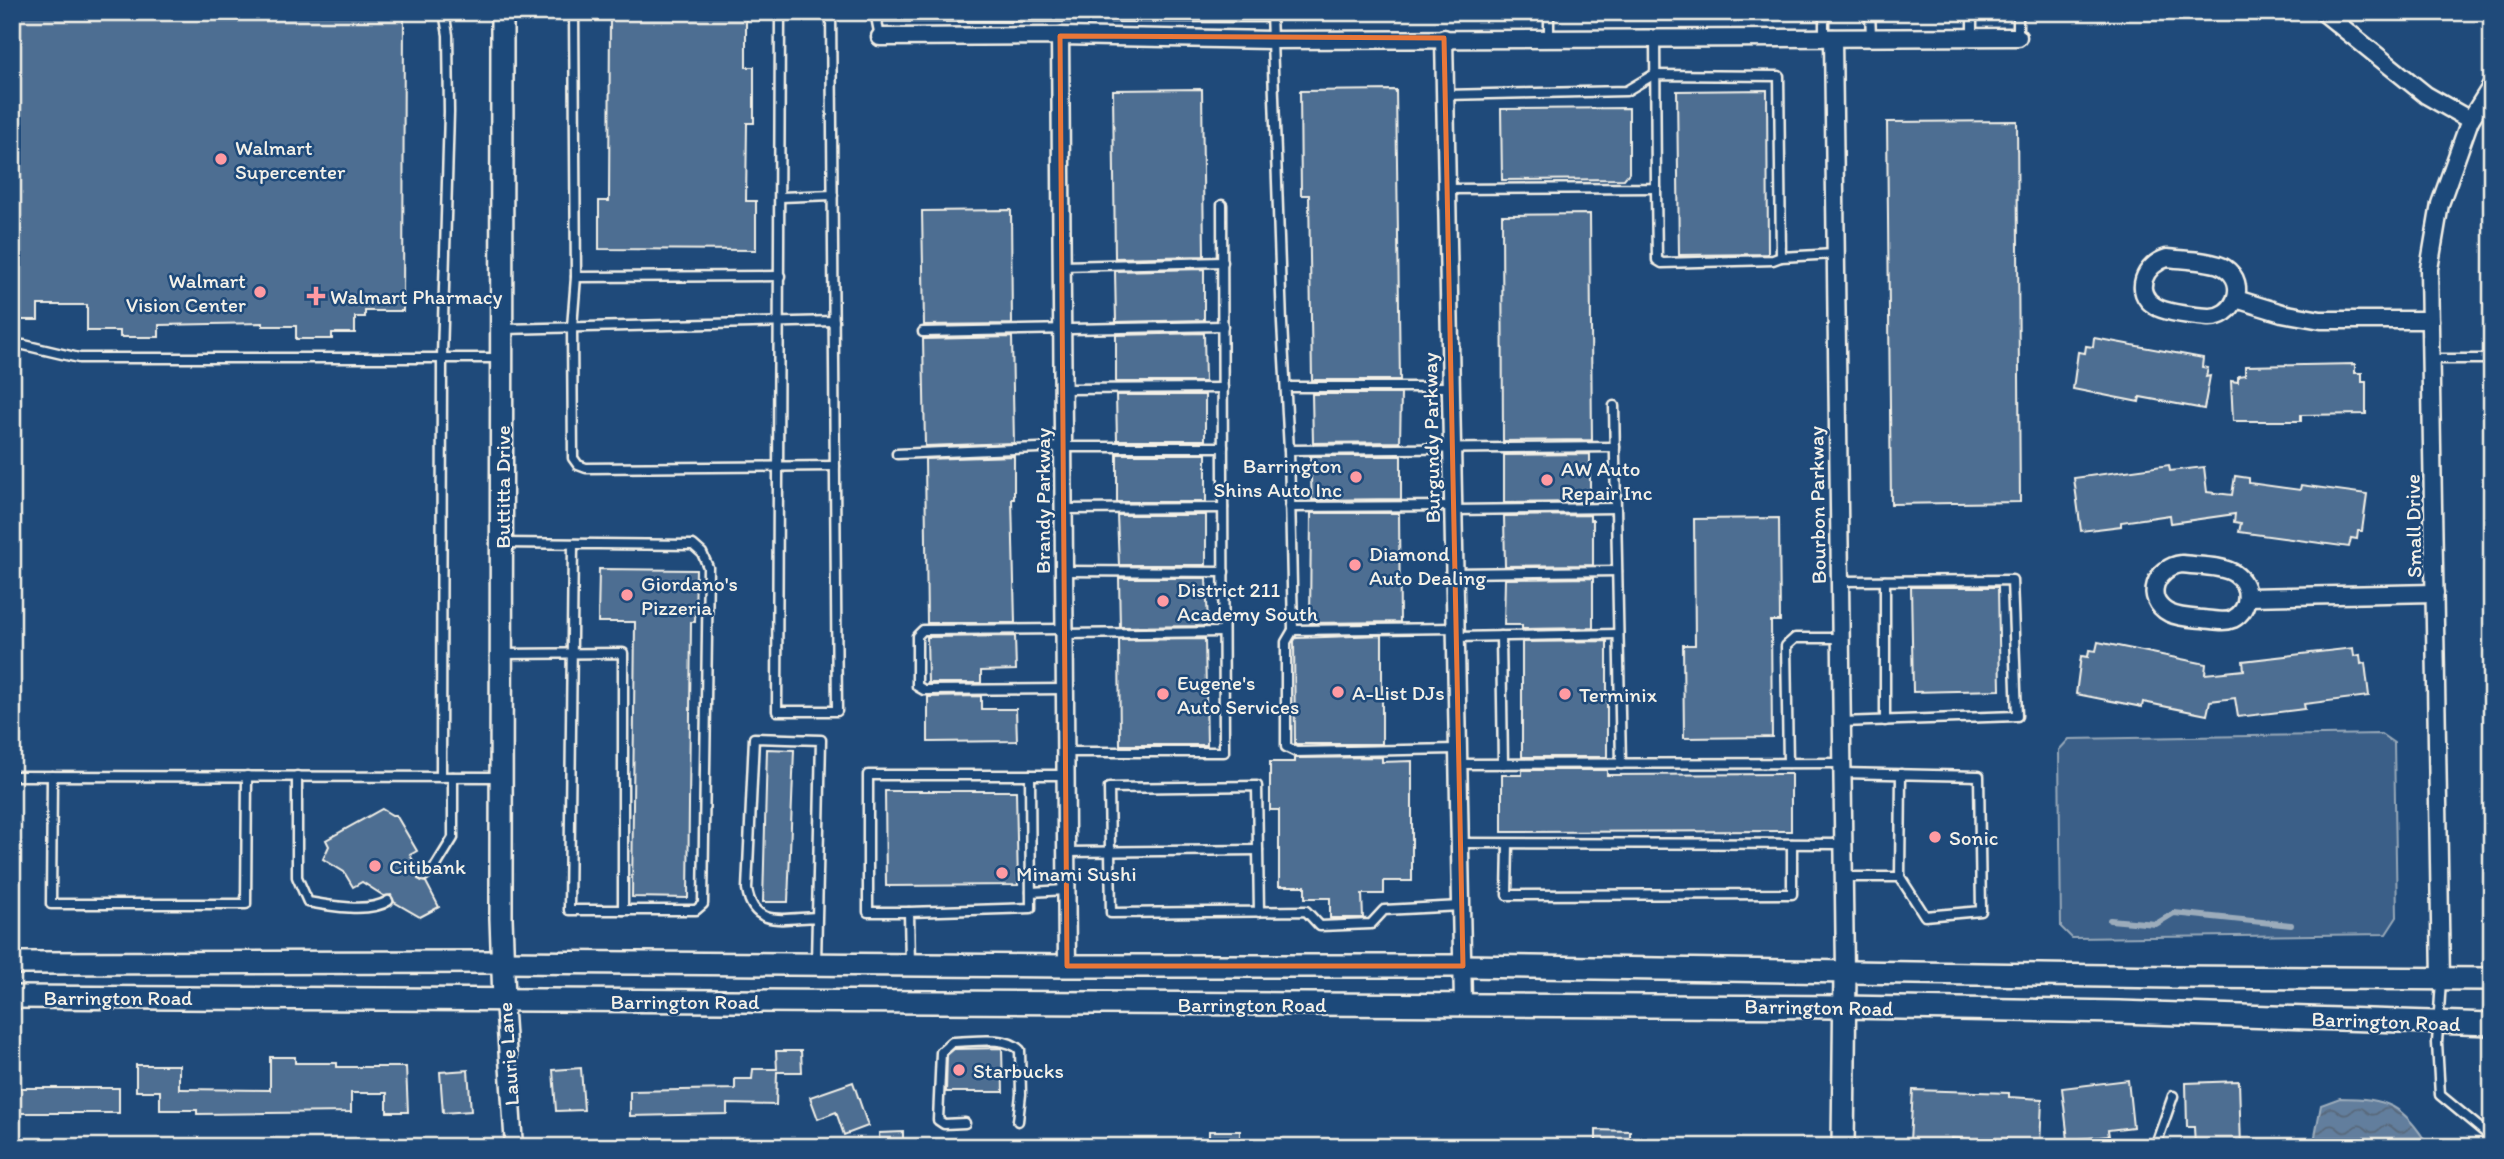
<svg xmlns="http://www.w3.org/2000/svg" width="2504" height="1159" font-family="Itim,sans-serif">
<defs>
<pattern id="water-waves" width="16" height="10" patternUnits="userSpaceOnUse" patternTransform="scale(1.75)"><rect width="16" height="10" fill="#627e9d"/><path d="M0 5q4-4 8 0t8 0" fill="none" stroke="#58687a"/></pattern>
</defs>
<rect width="100%" height="100%" fill="#1f4a7a"/>
<filter id="ink" filterUnits="userSpaceOnUse"><feTurbulence type="fractalNoise" baseFrequency=".0143" numOctaves="2"/><feDisplacementMap in="SourceGraphic" scale="14" xChannelSelector="R" yChannelSelector="G"/><feConvolveMatrix kernelMatrix="1 2 1 2 8 2 1 2 1" color-interpolation-filters="sRGB"/></filter>
<g filter="url(#ink)">
<polygon fill="#3a5f88" stroke="#97a8b8" stroke-width="2" points="2381,734 2394,743 2397,917 2386,934 2072,938 2061,927 2059,750 2069,739"/>
<path fill="url(#water-waves)" stroke="#9cacbb" stroke-width="2" d="M2340 1098C2387 1098 2404 1105 2429 1147H2316L2315 1136 2321 1105Z"/>
<g fill="none" stroke-linecap="round" stroke-linejoin="round">
<polyline stroke="#9cacbb" stroke-width="6" points="2110,920 2156,924 2174,913 2291,925"/>
</g>
<g fill="#4d6e92" stroke="#f4f1e8" stroke-width="2">
<polygon points="12,12 404,12 403,311 365,311 365,317 355,317 355,333 332,333 332,339 296,339 296,326 263,326 263,323 159,325 159,337 120,337 120,331 87,331 87,305 38,305 38,320 12,320"/>
<polygon points="610,12 746,12 746,67 754,67 754,123 747,123 746,201 756,201 756,250 599,249 599,201 609,201"/>
<polygon points="1202,89 1204,256 1115,258 1113,90"/>
<polygon points="1396,90 1400,380 1312,380 1309,195 1301,195 1300,91"/>
<polygon points="1767,90 1768,254 1679,255 1677,91"/>
<polygon points="1629,108 1629,173 1624,179 1502,180 1501,109"/>
<polygon points="2017,121 2020,502 1891,504 1887,122"/>
<polygon points="1011,210 1012,324 924,325 922,211"/>
<polygon points="1590,214 1592,440 1503,441 1502,215"/>
<polygon points="1204,269 1204,320 1116,322 1115,271"/>
<polygon points="1204,333 1205,382 1116,382 1116,335"/>
<polygon points="1012,337 1014,443 925,446 923,339"/>
<polygon points="2094,338 2203,358 2202,367 2208,368 2206,377 2210,376 2204,409 2140,397 2139,402 2073,389 2078,352 2085,353 2086,346 2093,347"/>
<polygon points="2355,364 2355,373 2362,373 2362,382 2366,382 2366,414 2301,415 2301,421 2233,421 2231,381 2238,382 2238,376 2245,375 2245,366"/>
<polygon points="1312,394 1401,394 1400,442 1313,443"/>
<polygon points="1116,395 1205,395 1205,440 1117,440"/>
<rect x="1117" y="454" width="89" height="48"/>
<polygon points="1590,454 1590,502 1504,503 1504,455"/>
<polygon points="1014,456 1014,499 1012,499 1015,623 927,623 925,459"/>
<polygon points="1310,456 1401,456 1401,499 1312,500"/>
<polygon points="2169,465 2170,471 2204,467 2207,492 2232,495 2235,476 2249,478 2249,483 2300,490 2301,485 2367,494 2362,531 2358,531 2357,539 2351,538 2349,547 2239,532 2241,523 2234,522 2235,514 2171,523 2170,515 2121,522 2121,526 2081,531 2074,478"/>
<polygon points="1311,513 1399,513 1400,622 1310,623"/>
<polygon points="1117,515 1206,515 1206,565 1119,565"/>
<polygon points="1590,515 1590,520 1593,520 1593,565 1505,566 1504,516"/>
<polygon points="1779,518 1780,621 1771,621 1772,737 1684,738 1683,645 1695,645 1694,519"/>
<polygon points="599,569 696,570 695,622 691,622 688,898 632,897 635,622 598,622"/>
<polygon points="1119,578 1206,578 1208,624 1204,626 1120,627"/>
<polygon points="1593,578 1593,628 1522,629 1522,625 1504,625 1505,579"/>
<polygon points="1911,587 1998,587 2000,690 1913,692"/>
<polygon points="1382,635 1382,744 1295,744 1294,641 1296,638"/>
<polygon points="1015,636 1016,670 981,671 981,683 928,683 927,637"/>
<polygon points="1205,639 1207,745 1120,745 1119,640"/>
<polygon points="1607,641 1607,757 1522,757 1522,642"/>
<polygon points="2098,642 2206,664 2205,674 2244,670 2243,661 2353,648 2354,656 2360,655 2361,664 2365,663 2369,696 2304,704 2305,709 2238,717 2235,698 2210,701 2207,715 2143,702 2142,707 2076,694 2081,656 2088,657 2089,650 2096,651"/>
<polygon points="981,696 981,709 1016,709 1017,741 928,742 928,697"/>
<polygon points="767,749 794,750 788,902 763,902"/>
<polygon points="1382,757 1382,762 1412,761 1412,881 1384,881 1384,894 1362,894 1363,918 1330,918 1330,898 1305,898 1305,886 1279,886 1279,810 1270,810 1270,762 1295,762 1295,758"/>
<polygon points="1522,770 1607,770 1607,775 1791,774 1791,831 1502,832 1502,775 1522,775"/>
<polygon points="885,791 1016,791 1018,885 886,886"/>
<polygon points="382,809 392,815 396,815 417,851 410,855 419,871 418,879 426,882 439,907 420,917 394,902 391,895 384,896 362,882 353,887 344,872 323,859 329,846 326,840"/>
<polygon points="1002,1048 1003,1092 946,1092 947,1055 954,1049"/>
<polygon points="776,1051 801,1051 802,1072 777,1072 776,1105 727,1104 727,1114 630,1116 630,1091 735,1089 735,1079 752,1079 753,1069 777,1069"/>
<polygon points="270,1057 295,1057 295,1063 337,1063 337,1067 406,1067 408,1112 387,1112 387,1093 351,1093 351,1112 197,1114 197,1110 160,1110 160,1091 136,1091 136,1065 179,1065 179,1089 181,1089 270,1090"/>
<polygon points="581,1068 584,1110 556,1111 553,1070"/>
<polygon points="468,1070 471,1111 443,1113 440,1072"/>
<polygon points="2128,1080 2133,1127 2108,1130 2109,1136 2068,1140 2062,1088"/>
<polygon points="2239,1081 2241,1147 2195,1147 2194,1127 2187,1127 2186,1083"/>
<polygon points="853,1082 868,1126 844,1135 836,1112 818,1119 810,1097"/>
<rect x="19" y="1088" width="100" height="25"/>
<polygon points="1913,1090 2009,1093 2009,1097 2042,1099 2040,1147 1995,1147 1995,1141 1951,1138 1951,1143 1910,1141"/>
<polygon points="1596,1130 1630,1131 1630,1147 1596,1147"/>
<rect x="1209" y="1131" width="31" height="16"/>
<polygon points="903,1132 903,1147 880,1147 879,1133"/>
</g>
<g fill="none" stroke-linecap="round" stroke-linejoin="round">
<g stroke="#f4f1e8" stroke-width="13">
<g id="lane">
<polyline points="574,12 576,277 572,327 573,458 578,465 586,468 835,466"/>
<polyline points="780,12 777,711 837,711 831,12"/>
<polyline points="875,12 880,37"/>
<polyline points="1271,12 1282,323 1289,450 1293,630 1286,642 1286,747 1296,752 1457,749"/>
<polyline points="1549,12 1549,38"/>
<polyline points="1870,12 1871,37"/>
<polyline points="1972,12 1972,37"/>
<polyline points="875,16 1271,17"/>
<polyline points="2018,37 2018,12"/>
<polyline points="1824,38 1824,12"/>
<polyline points="1445,95 1626,91 1653,75 1779,76 1781,257 1835,254"/>
<polyline points="1656,188 1657,260 1662,263 1773,260 1781,257"/>
<polyline points="1447,189 1656,188 1655,38"/>
<polyline points="781,197 833,195"/>
<polyline points="1062,266 1223,262"/>
<polyline points="576,277 780,276"/>
<polyline points="504,329 834,321"/>
<polyline points="923,332 1223,326"/>
<polyline points="12,345 24,345 79,358 501,358"/>
<polyline points="2430,359 2492,359"/>
<polyline points="1286,387 1451,387"/>
<polyline points="1062,389 1223,388"/>
<polyline points="1614,406 1621,764"/>
<polyline points="1289,450 1615,447"/>
<polyline points="897,454 1063,447 1223,447"/>
<polyline points="1290,507 1452,506"/>
<polyline points="1063,509 1223,508"/>
<polyline points="1453,510 1616,508"/>
<polyline points="503,543 693,545 702,553 708,567 703,904 696,910 569,910 573,544"/>
<polyline points="1063,571 1224,572"/>
<polyline points="1454,573 1617,571"/>
<polyline points="1840,581 2012,580 2017,716 1841,722"/>
<polyline points="1885,581 1885,721"/>
<polyline points="1293,630 1455,628"/>
<polyline points="1064,634 1223,632"/>
<polyline points="1501,636 1503,764"/>
<polyline points="1456,637 1618,634"/>
<polyline points="501,654 623,653 623,910"/>
<polyline points="1063,689 924,690 917,686 917,636 923,630 1064,629"/>
<polyline points="1064,752 1224,752 1222,205"/>
<polyline points="1788,763 1786,646 1795,638 1840,638"/>
<polyline points="1457,764 1841,763"/>
<polyline points="1841,773 1979,776 1981,911 1925,916 1900,877 1901,774"/>
<polyline points="12,776 498,777"/>
<polyline points="52,776 51,904 246,904 247,776"/>
<path d="M297 776V877L308 902C330 906 370 913 388 901"/>
<polyline points="441,777 442,357 449,112 448,35 444,12"/>
<polyline points="1459,843 1843,844"/>
<polyline points="1508,844 1507,895 1792,894 1792,844"/>
<polyline points="1065,852 1258,850"/>
<polyline points="424,876 434,869 453,838 453,777"/>
<polyline points="1844,877 1900,877"/>
<polyline points="1031,892 1065,890"/>
<polyline points="909,912 868,912 868,775 1064,775"/>
<polyline points="1259,912 1257,786 1109,788 1111,913 1306,911 1320,926 1371,924 1384,910 1461,906"/>
<path d="M816 962 821 740 754 738 747 889C753 929 785 918 816 917"/>
<polyline points="910,965 909,912 1031,908 1030,775"/>
<polyline points="2441,980 2437,1043 2440,1095 2492,1138"/>
<path d="M965 1123 944 1124 938 1120 941 1052 952 1042C972 1042 1005 1035 1020 1050L1021 1094 1018 1121"/>
<polyline points="2155,1147 2173,1096"/>
</g>
</g>
<g stroke="#f4f1e8" stroke-width="21">
<g id="street">
<polyline points="2323,12 2426,95 2470,120"/>
<polyline points="1060,36 1067,966"/>
<polyline points="880,37 1060,36 1271,40 2018,37"/>
<polyline points="1444,38 1463,1004"/>
<polyline points="1833,38 1845,972"/>
<path d="M2167 258C2182 260 2213 260 2225 268 2249 284 2234 319 2208 317 2196 316 2165 313 2155 306 2132 292 2145 264 2167 258Z"/>
<polyline points="2236,299 2282,313 2321,320 2430,320"/>
<path d="M2182 564C2197 566 2223 565 2235 574 2251 585 2251 609 2233 619 2226 622 2219 621 2212 620 2199 618 2181 619 2169 613 2143 599 2155 567 2182 564Z"/>
<polyline points="2247,597 2435,593"/>
<polyline points="2441,979 2429,269 2440,204 2470,120 2492,85"/>
<polyline points="504,1000 514,1147"/>
</g>
</g>
<g stroke="#f4f1e8" stroke-width="26">
<g id="secondary">
<polyline points="502,12 501,918 504,1000"/>
<polyline points="12,963 502,962 1067,966 1463,966 2171,977 2492,979"/>
<polyline points="12,997 1844,1007 2119,1012 2492,1024"/>
<polyline points="1843,1147 1845,972"/>
</g>
</g>
<use href="#lane" stroke="#1f4a7a" stroke-width="8"/>
<use href="#street" stroke="#1f4a7a" stroke-width="16"/>
<use href="#secondary" stroke="#1f4a7a" stroke-width="21"/>
</g>
</g>
<path fill="none" stroke="#ea7738" stroke-width="5" stroke-linejoin="round" d="M1060 36 1444 38 1463 966H1067Z"/>
<g fill="#ff9aa2" stroke="#1f4a7a" stroke-width="2.5">
<circle cx="221" cy="159" r="7"/>
<circle cx="260" cy="292" r="7"/>
<path d="M312.5 285.5h7v7h7v7h-7v7h-7v-7h-7v-7h7z"/>
<circle cx="1356" cy="477" r="7"/>
<circle cx="1547" cy="480" r="7"/>
<circle cx="1355" cy="565" r="7"/>
<circle cx="627" cy="595" r="7"/>
<circle cx="1163" cy="601" r="7"/>
<circle cx="1338" cy="692" r="7"/>
<circle cx="1163" cy="694" r="7"/>
<circle cx="1565" cy="694" r="7"/>
<circle cx="1935" cy="837" r="7"/>
<circle cx="375" cy="866" r="7"/>
<circle cx="1002" cy="873" r="7"/>
<circle cx="959" cy="1070" r="7"/>
</g>
<g text-anchor="middle" dominant-baseline="central" stroke-width="5" stroke-linejoin="round" paint-order="stroke">
<g font-size="21" fill="#f4f1e8" stroke="#1f4a7a" text-anchor="start">
<text x="235" y="147">Walmart<tspan x="235" dy="24">Supercenter</tspan></text>
<text x="246" y="280" text-anchor="end">Walmart<tspan x="246" dy="24">Vision Center</tspan></text>
<text x="330" y="296">Walmart Pharmacy</text>
<text x="1342" y="465" text-anchor="end">Barrington<tspan x="1342" dy="24">Shins Auto Inc</tspan></text>
<text x="1561" y="468">AW Auto<tspan x="1561" dy="24">Repair Inc</tspan></text>
<text x="1369" y="553">Diamond<tspan x="1369" dy="24">Auto Dealing</tspan></text>
<text x="641" y="583">Giordano's<tspan x="641" dy="24">Pizzeria</tspan></text>
<text x="1177" y="589">District 211<tspan x="1177" dy="24">Academy South</tspan></text>
<text x="1177" y="682">Eugene's<tspan x="1177" dy="24">Auto Services</tspan></text>
<text x="1352" y="692">A-List DJs</text>
<text x="1579" y="694">Terminix</text>
<text x="1949" y="837">Sonic</text>
<text x="389" y="866">Citibank</text>
<text x="1016" y="873">Minami Sushi</text>
<text x="973" y="1070">Starbucks</text>
</g>
<g font-size="21" fill="#f4f1e8" stroke="#1f4a7a">
<text transform="translate(1431 438) rotate(-91)">Burgundy Parkway</text>
<text transform="translate(502 487) rotate(-90)">Buttitta Drive</text>
<text transform="translate(1042 501) rotate(-90)">Brandy Parkway</text>
<text transform="translate(1817 505) rotate(-91)">Bourbon Parkway</text>
<text transform="translate(2413 526) rotate(-91)">Small Drive</text>
<text x="118" y="997">Barrington Road</text>
<text x="685" y="1001">Barrington Road</text>
<text x="1252" y="1004">Barrington Road</text>
<text transform="translate(1819 1007) rotate(1)">Barrington Road</text>
<text transform="translate(2386 1021) rotate(2)">Barrington Road</text>
<text transform="translate(508 1054) rotate(-94)">Laurie Lane</text>
</g>
</g>
<rect width="2504" height="1159" fill="none" stroke="#1f4a7a" stroke-width="42"/>
<rect x="21" y="21" width="2462" height="1117" fill="none" stroke="#f4f1e8" stroke-width="2.5" filter="url(#ink)"/>
</svg>
